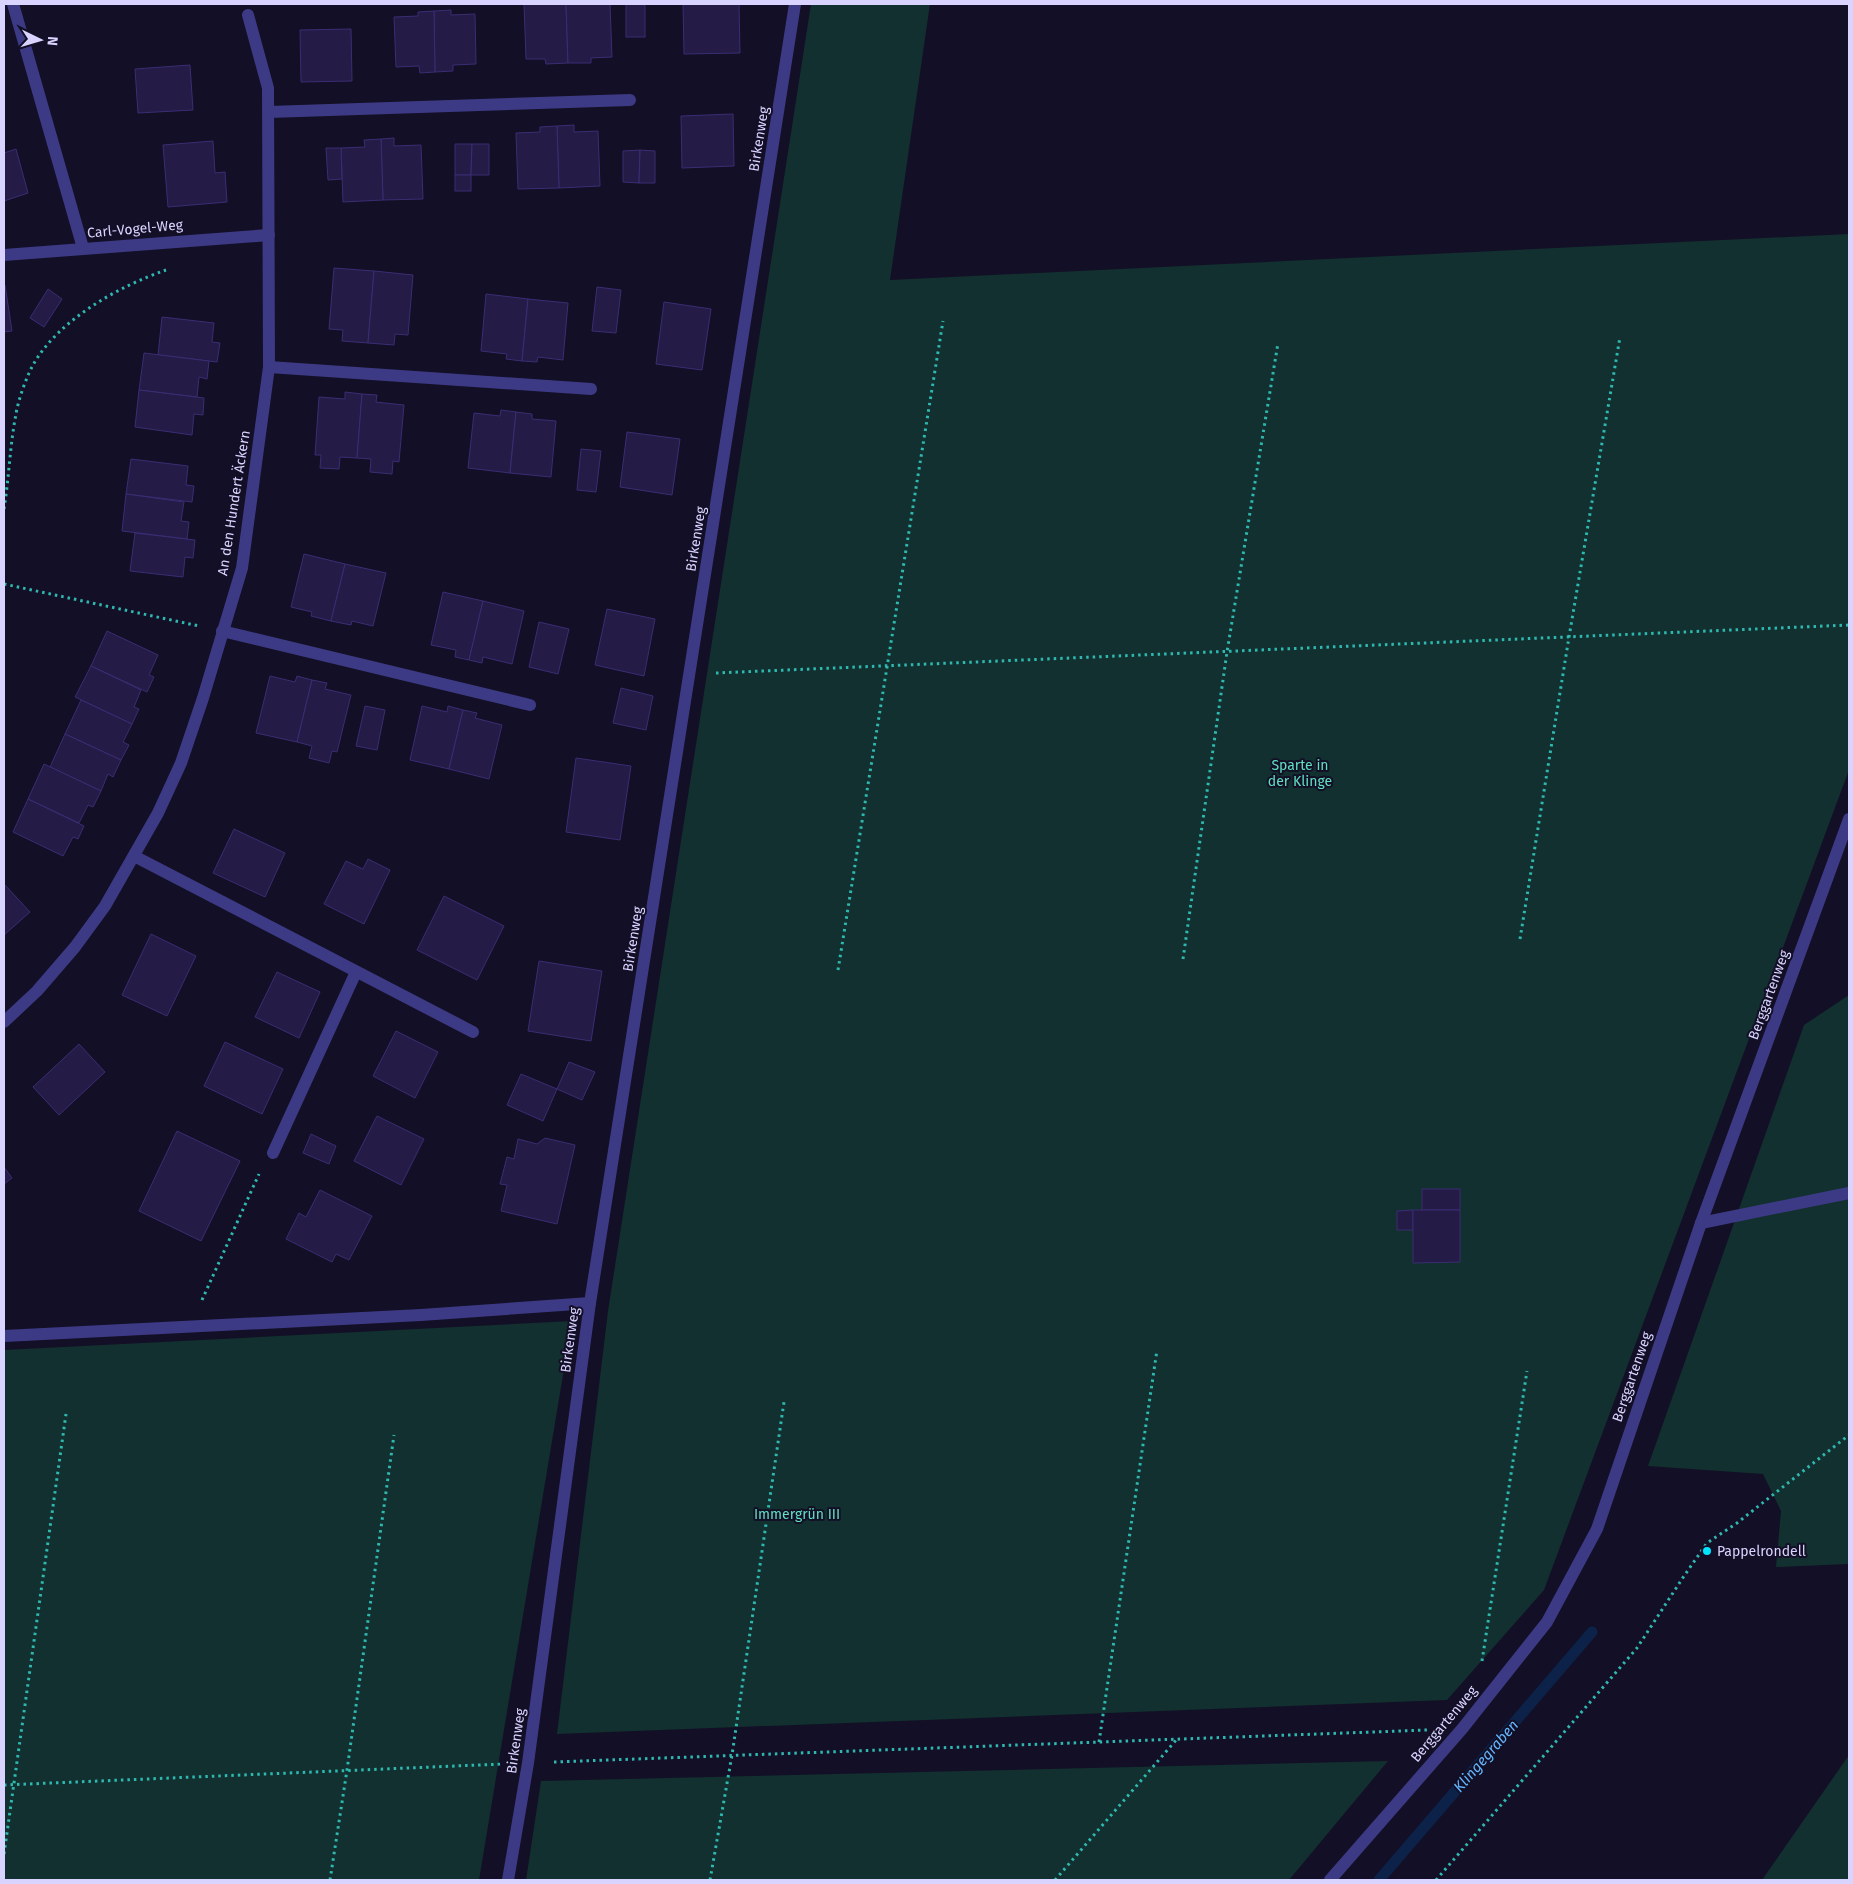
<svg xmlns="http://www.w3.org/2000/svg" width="1853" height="1884" font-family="'Fira Sans',sans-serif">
<rect width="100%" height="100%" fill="#130f26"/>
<g fill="#12302f">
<polygon points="811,4 930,4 890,280 1849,234 1849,770 1544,1590 1447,1700 557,1734 608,1311"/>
<polygon points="1849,995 1849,1564 1776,1567 1781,1511 1763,1474 1648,1466 1804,1025"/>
<polygon points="572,1321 479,1880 4,1880 4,1350"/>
<polygon points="1849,1755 1849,1880 1762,1880"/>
<polygon points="1388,1761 1289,1880 526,1880 541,1781"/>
</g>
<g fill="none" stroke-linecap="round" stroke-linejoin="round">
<polyline stroke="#0c2248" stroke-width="11" points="1379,1880 1592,1632"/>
</g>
<g fill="#241b47" stroke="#3b2d73">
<polygon points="524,4 566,4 568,63 546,64 545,59 526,59"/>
<polygon points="566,4 610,4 612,57 591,58 591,63 568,63"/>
<rect x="626" y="4" width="19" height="33"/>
<polygon points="683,4 739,4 740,53 684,54"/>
<polygon points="451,10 451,15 475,14 476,64 453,65 453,71 435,72 434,11"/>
<polygon points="434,11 435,72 420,73 419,66 396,67 394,17 418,16 418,12"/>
<polygon points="351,29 352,81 301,82 300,30"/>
<polygon points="190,65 193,110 138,113 135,69"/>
<polygon points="733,114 734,166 682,168 681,116"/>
<polygon points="574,125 574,132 598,131 600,186 559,188 557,126"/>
<polygon points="557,126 559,188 518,189 516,133 540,132 540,127"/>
<polygon points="394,138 394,146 421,145 423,199 383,200 381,139"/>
<polygon points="381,139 383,200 343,202 341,148 365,147 364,140"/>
<polygon points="213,141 215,173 225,172 227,202 168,207 163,145"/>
<polygon points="455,144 472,144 471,175 455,175"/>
<polygon points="472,144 489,144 489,175 471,175"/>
<polygon points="326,148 341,148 342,179 328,180"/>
<polygon points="16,149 28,193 4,201 4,153"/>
<polygon points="640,150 639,183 623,182 623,151"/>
<polygon points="640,150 655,151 655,183 639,183"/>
<rect x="455" y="175" width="16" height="16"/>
<polygon points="334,268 374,271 368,343 342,341 343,330 329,329"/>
<polygon points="374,271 413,275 408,335 395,334 394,345 368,343"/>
<polygon points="5,285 12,331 4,332 4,286"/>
<polygon points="597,287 621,290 616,333 592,331"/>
<polygon points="48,289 62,299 44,327 30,318"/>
<polygon points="486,294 528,299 522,361 506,359 507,354 481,351"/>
<polygon points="528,299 568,303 563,360 538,357 537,362 522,361"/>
<polygon points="664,302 711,309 702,370 656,364"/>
<polygon points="162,317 214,323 212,342 220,343 217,362 158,355"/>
<polygon points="144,353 209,361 207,379 199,377 197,397 139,390"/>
<polygon points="139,390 204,398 203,415 194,414 192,435 135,427"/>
<polygon points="345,392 362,394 357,458 340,457 339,469 320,468 321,455 315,455 319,397 345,399"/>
<polygon points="362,394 377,395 376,402 404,405 399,462 393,461 392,474 370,472 371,459 357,458"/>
<polygon points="501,410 516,412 510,473 468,468 474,413 500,416"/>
<polygon points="516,412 532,414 532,419 556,421 551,477 510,473"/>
<polygon points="627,432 680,439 672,495 620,487"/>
<polygon points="581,449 601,451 596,492 577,490"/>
<polygon points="131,459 188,466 186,485 194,486 192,502 126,494"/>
<polygon points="126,494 184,502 181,521 189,522 187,539 122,531"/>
<polygon points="135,533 195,540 193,558 185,557 183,577 130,571"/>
<polygon points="304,554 345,564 331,621 311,616 312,612 291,607"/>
<polygon points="345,564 386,573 373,626 352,621 351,625 331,621"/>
<polygon points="443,592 483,601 469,660 455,657 456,650 431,645"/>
<polygon points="483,601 524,611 512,664 483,657 482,663 469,660"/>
<polygon points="607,609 655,619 644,676 595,665"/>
<polygon points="539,622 569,629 558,674 529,667"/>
<polygon points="107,631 158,655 149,675 154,677 147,692 91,666"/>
<polygon points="91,666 141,690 134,707 139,709 132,724 75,697"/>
<polygon points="270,676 295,682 297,676 312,680 297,742 256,733"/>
<polygon points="312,680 327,683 325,689 351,695 337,752 332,751 329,763 309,758 312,746 297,742"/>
<polygon points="621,688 653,696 646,730 613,723"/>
<polygon points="81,700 132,724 123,742 129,745 121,760 65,734"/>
<polygon points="365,706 385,710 377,750 356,746"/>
<polygon points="422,706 447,712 448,706 463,710 449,769 410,760"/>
<polygon points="463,710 477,713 475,718 502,725 489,779 449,769"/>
<polygon points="65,734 121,760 113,777 108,774 101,791 50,767"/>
<polygon points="576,758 631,766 620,840 566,832"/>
<polygon points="44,764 101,791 93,807 88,805 79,823 28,799"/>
<polygon points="28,799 84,826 78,839 73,837 63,856 13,832"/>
<polygon points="234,829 285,853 265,897 213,873"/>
<polygon points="368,859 390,870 364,924 324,904 346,861 363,869"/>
<polygon points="4,884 30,912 4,935"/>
<polygon points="444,896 504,926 477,980 417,950"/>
<polygon points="151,934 196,956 167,1016 122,995"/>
<polygon points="539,961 602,971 591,1041 528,1031"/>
<polygon points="277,972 320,992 299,1038 255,1017"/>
<polygon points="396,1031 438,1052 415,1098 373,1076"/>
<polygon points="225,1042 283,1069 262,1114 204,1086"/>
<polygon points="79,1044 105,1072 59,1115 33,1087"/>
<polygon points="569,1062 595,1072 582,1100 557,1089"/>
<polygon points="521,1074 557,1089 543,1121 507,1105"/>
<polygon points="377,1116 424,1139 401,1185 354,1161"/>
<polygon points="177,1131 240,1161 201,1241 139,1211"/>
<polygon points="311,1134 336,1146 329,1164 303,1153"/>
<polygon points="545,1138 575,1145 557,1224 501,1211 507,1185 500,1184 507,1157 514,1159 518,1139 537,1144"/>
<polygon points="4,1167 12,1178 4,1184"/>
<rect x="1422" y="1189" width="38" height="21"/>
<polygon points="320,1190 372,1216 349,1260 336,1254 332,1262 286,1239 299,1213 306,1217"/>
<polygon points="1413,1210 1413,1230 1397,1230 1397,1211"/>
<polygon points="1413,1210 1460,1210 1460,1262 1413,1263"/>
</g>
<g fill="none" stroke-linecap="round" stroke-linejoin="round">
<g stroke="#2fb8b0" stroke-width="3" stroke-dasharray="2.5 4" stroke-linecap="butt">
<path d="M4 509C9 478 10 444 16 414 18 401 26 378 32 367 56 321 119 286 166 270"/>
<polyline points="4,584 199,626"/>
<polyline points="716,673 1849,625"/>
<polyline points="1520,939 1569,637 1620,337"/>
<polyline points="1183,959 1227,652 1278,343"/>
<polyline points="838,970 943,321"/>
<polyline points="202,1300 259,1174"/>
<polyline points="1482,1661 1527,1371"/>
<polyline points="1099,1742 1157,1350"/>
<polyline points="554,1762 1427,1730"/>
<polyline points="4,1785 503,1764"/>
<polyline points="4,1854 66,1414"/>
<polyline points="330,1880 347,1770 394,1435"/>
<polyline points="710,1880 732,1755 784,1402"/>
<polyline points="1055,1880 1177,1739"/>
<polyline points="1436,1880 1637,1648 1684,1576 1707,1543 1737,1523 1849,1435"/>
</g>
<g stroke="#3d3a85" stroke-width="12">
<polyline points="13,4 83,248"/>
<polyline points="269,112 630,100"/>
<polyline points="269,367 591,389"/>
<polyline points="222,631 530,705"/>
<polyline points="134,856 473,1032"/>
<polyline points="273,1153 356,972"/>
<polyline points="1701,1223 1849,1193"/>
<polyline points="4,1336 421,1315 590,1303"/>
</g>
<g stroke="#3d3a85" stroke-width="12">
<polyline points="4,255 269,235"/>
<polyline points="4,1022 37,991 75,947 105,906 158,813 181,763 203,698 242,568 269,367 268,88 248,15"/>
<polyline points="508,1880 528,1763 590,1303 795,4"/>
<polyline points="1330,1880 1462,1729 1547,1622 1597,1529 1701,1223 1849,819"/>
</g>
</g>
<circle fill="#00e5ff" stroke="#130f26" stroke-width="2" cx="1707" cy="1551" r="5"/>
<g text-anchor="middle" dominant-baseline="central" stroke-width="4" stroke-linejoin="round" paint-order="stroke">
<g font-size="14" fill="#d9d4ff" stroke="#130f26">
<text transform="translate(759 139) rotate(-81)">Birkenweg</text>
<text transform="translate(135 229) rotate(-5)">Carl-Vogel-Weg</text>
<text transform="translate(234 503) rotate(-81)">An den Hundert Äckern</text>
<text transform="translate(696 539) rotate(-81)">Birkenweg</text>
<text transform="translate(633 939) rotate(-81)">Birkenweg</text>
<text transform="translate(1769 995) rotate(-70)">Berggartenweg</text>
<text transform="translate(570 1340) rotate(-82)">Birkenweg</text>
<text transform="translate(1632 1377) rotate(-71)">Berggartenweg</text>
<text transform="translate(1444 1724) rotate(-50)">Berggartenweg</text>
<text transform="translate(516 1741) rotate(-82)">Birkenweg</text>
</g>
<g font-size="14" fill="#5fe0c0" stroke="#130f26">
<text x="1300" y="765">Sparte in<tspan x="1300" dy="16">der Klinge</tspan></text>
<text x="797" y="1514">Immergrün III</text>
</g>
<g font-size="14" fill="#d9d4ff" stroke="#130f26" text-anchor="start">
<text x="1717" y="1551">Pappelrondell</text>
</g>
<g font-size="15" font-style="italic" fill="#62b6ff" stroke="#130f26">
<text transform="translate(1486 1756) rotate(-49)">Klingegraben</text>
</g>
</g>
<rect width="1853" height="1884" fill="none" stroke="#d9d4ff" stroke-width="10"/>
<g transform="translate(40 40) rotate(95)" stroke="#130f26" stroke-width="4" paint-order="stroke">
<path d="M0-4L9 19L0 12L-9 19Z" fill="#d9d4ff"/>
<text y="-8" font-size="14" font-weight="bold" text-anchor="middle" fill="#d9d4ff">N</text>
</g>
</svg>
